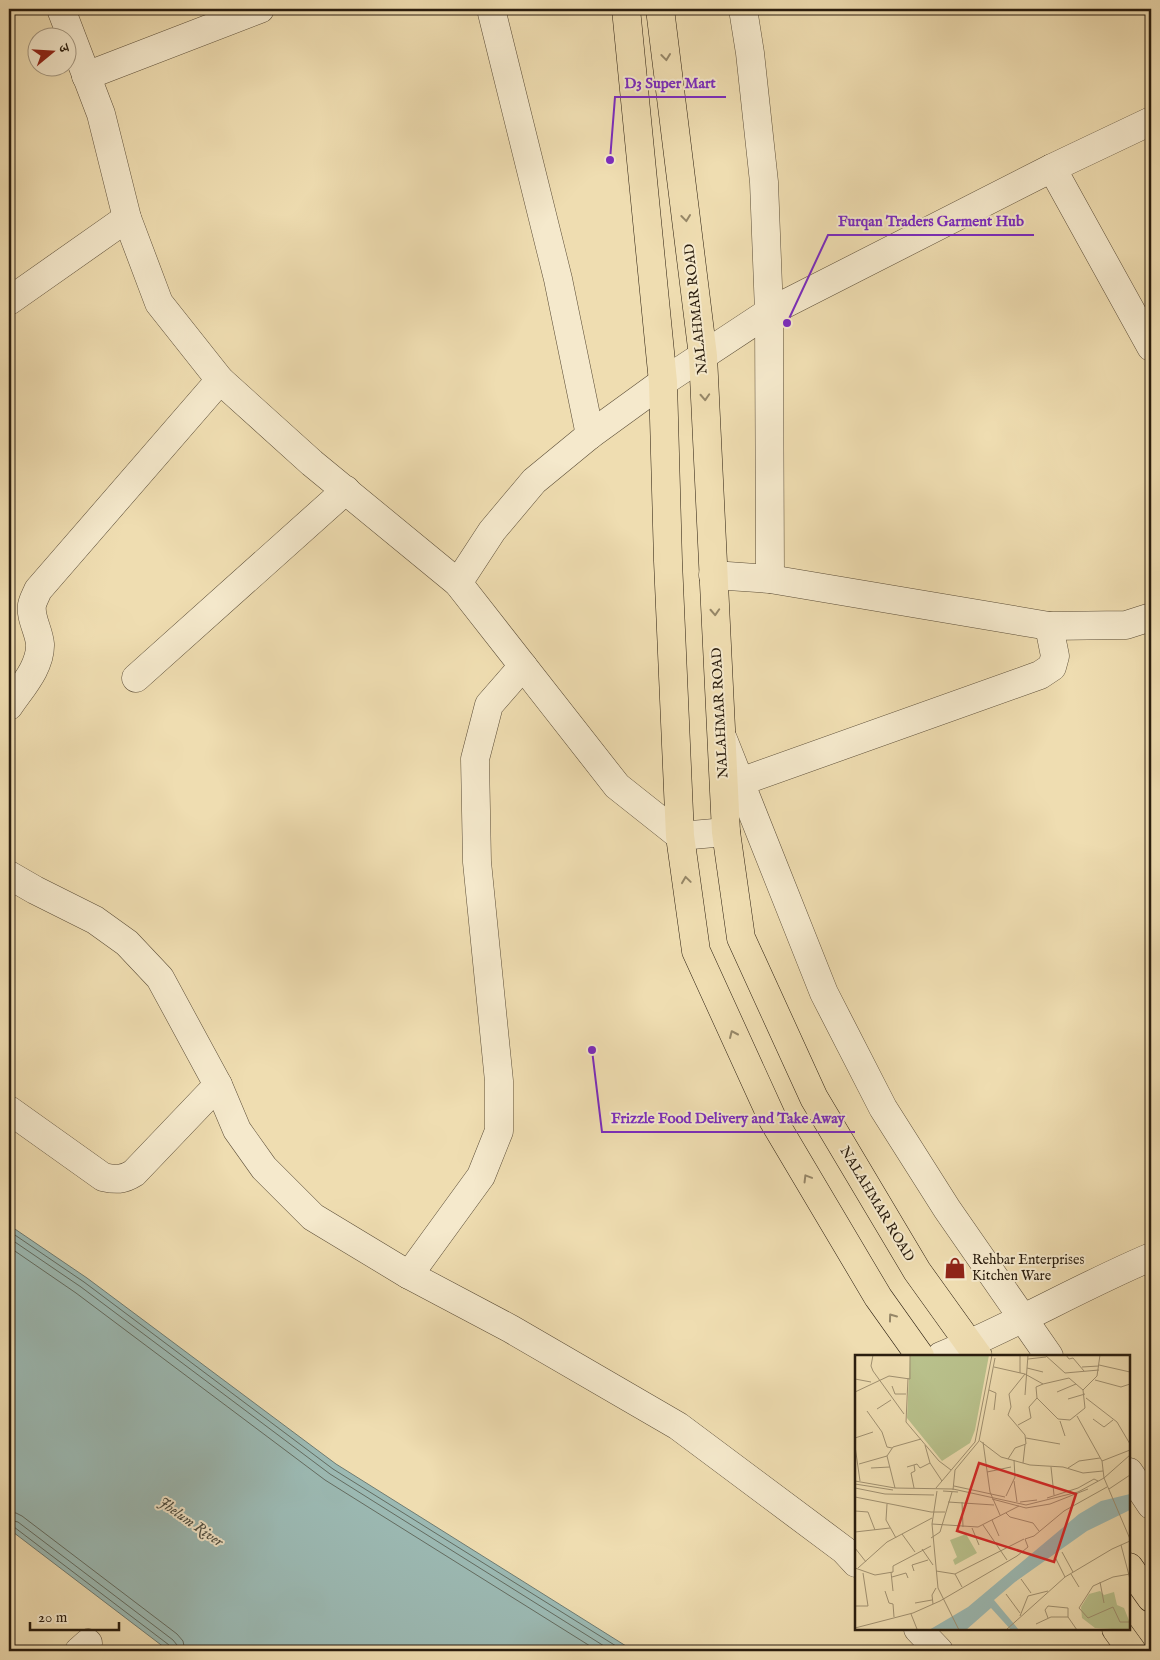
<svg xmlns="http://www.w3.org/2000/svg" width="1160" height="1660" font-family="'IM FELL English','Noto Serif Devanagari',serif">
<rect width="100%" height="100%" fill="#efddb1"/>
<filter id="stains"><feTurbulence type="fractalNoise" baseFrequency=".004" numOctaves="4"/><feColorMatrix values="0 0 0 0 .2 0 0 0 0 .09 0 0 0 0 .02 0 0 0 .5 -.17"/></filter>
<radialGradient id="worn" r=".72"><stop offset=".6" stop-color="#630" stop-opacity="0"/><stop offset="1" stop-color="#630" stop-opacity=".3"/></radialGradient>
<polygon fill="#9cbab4" stroke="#6e7b72" points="9,1225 87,1278 336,1464 634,1651 169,1651 9,1529"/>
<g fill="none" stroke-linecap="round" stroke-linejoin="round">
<g stroke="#636c61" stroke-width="1">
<polyline points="9,1231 84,1282 333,1469 624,1651"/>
<polyline points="9,1238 81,1287 330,1474 612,1651"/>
<polyline points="9,1247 76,1293 325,1480 598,1651"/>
<polyline points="9,1512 16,1513 22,1516 177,1634 183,1641 185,1651"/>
<polyline points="9,1520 18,1522 173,1640 177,1645 177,1651"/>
<polyline points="9,1526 14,1527 169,1645 171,1651"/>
</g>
<g stroke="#5b4d37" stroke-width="29">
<g id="minor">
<polyline points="61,9 101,114 127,218 159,303 220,380 312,463 458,583 617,786 680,836 726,832"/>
<polyline points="491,9 558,279 590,435"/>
<polyline points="743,9 750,53 764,182 769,312 770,579"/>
<polyline points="86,76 260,9"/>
<polyline points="1052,168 1151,347"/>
<polyline points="9,301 127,218"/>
<polyline points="713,575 770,579 1049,626 1126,625 1151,617"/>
<polyline points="458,583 492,531 534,481 590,435 663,382 769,312 1052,168 1151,121"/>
<polyline points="136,678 346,490"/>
<path d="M9 706C21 688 41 667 40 644 39 631 30 618 32 605 33 600 36 595 38 590L220 380"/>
<polyline points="723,739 824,993 883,1108 947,1209 1049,1356"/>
<polyline points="740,782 1040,675 1052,667 1055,656 1049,626"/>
<polyline points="9,875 35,890 95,920 127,943 160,978 218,1085"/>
<path d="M9 1110 103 1177C116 1180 123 1180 134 1173L218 1085 237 1130 264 1168 313 1217 409 1275 511 1329 678 1426 844 1550 856 1563"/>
<polyline points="409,1275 481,1176 499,1131 499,1081 477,862 475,759 489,705 523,666"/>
<path d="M941 1356C1012 1327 1080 1287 1151 1257"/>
<polyline points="1129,1472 1151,1505"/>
<polyline points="918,1629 939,1651"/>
<polyline points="79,1651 88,1643"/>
</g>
</g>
<g stroke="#2a1d0e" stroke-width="29">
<g id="major">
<polyline points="626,9 663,382 668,561 680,836 696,951 773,1120 878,1297 920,1356"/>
<polyline points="660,9 703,356 726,832 741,938 814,1098 917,1271 978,1356"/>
<polyline points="1129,1567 1151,1598"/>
<polyline points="1116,1629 1132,1651"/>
</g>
</g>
<use href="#minor" stroke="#f5e9cc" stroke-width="28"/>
<use href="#major" stroke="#efddb1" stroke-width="28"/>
</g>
<defs><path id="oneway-chevron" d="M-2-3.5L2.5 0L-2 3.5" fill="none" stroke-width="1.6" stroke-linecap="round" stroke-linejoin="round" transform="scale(1.25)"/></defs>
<g stroke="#968768">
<use href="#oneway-chevron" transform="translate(666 57) rotate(83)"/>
<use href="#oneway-chevron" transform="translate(686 218) rotate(83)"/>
<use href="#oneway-chevron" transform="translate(705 397) rotate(87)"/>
<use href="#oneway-chevron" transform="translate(715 612) rotate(87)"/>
<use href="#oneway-chevron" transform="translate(686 880) rotate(-98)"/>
<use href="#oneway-chevron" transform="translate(733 1034) rotate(-114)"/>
<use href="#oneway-chevron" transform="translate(807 1178) rotate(-121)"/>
<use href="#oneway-chevron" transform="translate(892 1317) rotate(-126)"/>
</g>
<defs>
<g id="shop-bare" transform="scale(1.725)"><path d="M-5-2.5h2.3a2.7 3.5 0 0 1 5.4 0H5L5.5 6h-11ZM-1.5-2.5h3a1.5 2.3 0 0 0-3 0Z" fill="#8f2418" stroke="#f5e9cc" stroke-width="2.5" paint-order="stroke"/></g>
</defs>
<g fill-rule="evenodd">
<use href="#shop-bare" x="955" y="1268"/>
</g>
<g text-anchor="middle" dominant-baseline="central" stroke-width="4" stroke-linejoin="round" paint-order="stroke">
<g font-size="14" fill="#2a1d0e" stroke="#f5e9cc">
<text transform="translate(696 309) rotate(-96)">NALAHMAR ROAD</text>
<text transform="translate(720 713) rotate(-93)">NALAHMAR ROAD</text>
<text transform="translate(877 1204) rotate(59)">NALAHMAR ROAD</text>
</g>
<g font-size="14" fill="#2a1d0e" stroke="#f5e9cc" text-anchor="start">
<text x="972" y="1260">Rehbar Enterprises<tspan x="972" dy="16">Kitchen Ware</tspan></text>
</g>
<g font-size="15" font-style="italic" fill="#4c4c40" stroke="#f5e9cc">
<text transform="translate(191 1522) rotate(35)">Jhelum River</text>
</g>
</g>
<g transform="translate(855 1355)">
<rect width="275" height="275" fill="#efddb1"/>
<path d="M55 0H134L120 75 115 88 87 106 52 63ZM111 179 122 198 100 210 98 205 102 202 95 185ZM245 236 249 240 259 237 262 250 269 253 275 268V275L240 273 227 263 226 252 234 239Z" fill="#b9c18c"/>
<path d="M275 139V155L232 176 160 227 139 245 164 275H156L136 253 111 275H74L113 252 224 159 246 146Z" fill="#9cbab4"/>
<path fill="none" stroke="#a09070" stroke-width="1" d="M18 0 16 11 18 16 49 59M55 0V24M165 0V18M190 0 210 18 244 15M211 0 214 4 218 3 229 16M173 4 191 2M244 10 275 17M139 12 170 19 188 29 214 23 228 35 230 53 215 65 203 64 182 43 181 32 188 29M227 12 244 11M172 13 188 17M53 23 51 67 84 106 96 115M0 24 16 27M240 25 266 32 275 29M37 31 40 39H51M134 35 141 38 139 55M228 35 242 21 245 0M0 37 34 21 55 24M202 37 221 29M170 40 173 0M231 43 262 67 275 89M213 44 230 39M22 54 36 45M12 56 27 77 32 92 37 93M222 61 247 106 249 123M238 64 249 72 258 65M205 66 210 81M163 70 176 63 174 52 182 43M0 83 18 77M171 83 205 89M125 86 146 102 175 110 208 112 228 118 248 116M128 87 135 137 145 160M70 90 75 108 87 126M0 91 5 126M32 101 40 133M153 104 160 93 171 89 170 80 153 60 156 52 154 39 170 19M247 106 275 95M168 108 170 90M4 109 32 101 38 92 66 84M52 112 62 109 65 113 75 108M196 112 199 140M16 113 35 112M213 113 224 106 245 103M132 117 156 112M249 123 275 184M0 126 40 133 98 134 171 150 223 137 249 123 275 100M159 126 162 147M0 129 38 135M99 131 150 142M0 133 30 139 79 140M59 133 56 118 60 116 59 110M81 133 120 87 137 0M254 134 275 120M98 135 100 115 124 86 140 3M82 136 77 169 83 233 104 275M88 136 103 137M151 141 160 122 159 105M0 142 76 157H90M192 143 223 133 239 124 243 126M137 144 171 153 195 149 233 134M93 147 139 150M107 147 108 172M165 147 182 145M32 149 31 165 41 183M0 156 13 157 20 175M151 158 155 162 178 168 184 176M137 165 144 181M77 169 123 172 164 151M128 170 152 205M117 173 124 190M0 177 35 173M47 179 60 197M76 183 85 177 97 137M266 190 275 224M0 193 11 207M67 194 78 210M207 197 218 217M200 202 210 222M0 213 20 220 38 217V211L76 191M3 213 32 187 77 163M59 216 57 210 73 205M81 216 100 219 107 232M36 217 38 236M100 219 169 184M216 219 224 232M275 219 258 222 238 231 224 253 233 263 258 252 265 267H275M37 222 51 218 53 223M166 224 176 238M245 227 249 248M30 236 34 248 38 249 39 262M151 239 165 258M60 248 77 245M78 249 77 240 81 233M0 251H13L8 218M56 259 62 274M165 261 173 241 193 236M193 263 190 255 193 251 213 253V262M181 269 196 262H213L222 275M0 273 58 258 85 246 162 201 173 192 170 184 179 181 209 156 252 132M151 275 210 222 257 194 275 186"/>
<path fill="#d62828" fill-opacity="0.15" stroke="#d62828" stroke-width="2.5" d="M124 108 221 139 199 207 102 176Z"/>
<rect width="275" height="275" fill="none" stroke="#2a1d0e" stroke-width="2.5"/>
</g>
<path fill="none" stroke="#7b2cbf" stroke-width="2" d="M610 160L615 97H726M787 323L828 235H1034M592 1050L602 1132H855"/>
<g fill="#7b2cbf" stroke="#f5e9cc" stroke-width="2">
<circle cx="610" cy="160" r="5"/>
<circle cx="787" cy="323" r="5"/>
<circle cx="592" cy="1050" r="5"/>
</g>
<g font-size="15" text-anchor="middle" font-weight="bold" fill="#7b2cbf" stroke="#f5e9cc" stroke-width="4" stroke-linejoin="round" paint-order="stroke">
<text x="670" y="88">D3 Super Mart</text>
<text x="931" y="226">Furqan Traders Garment Hub</text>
<text x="728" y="1123">Frizzle Food Delivery and Take Away</text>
</g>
<rect width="1160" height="1660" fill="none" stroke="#efddb1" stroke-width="30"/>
<rect x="10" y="10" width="1140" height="1640" fill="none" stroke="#2a1d0e" stroke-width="2.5"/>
<rect x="15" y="15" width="1130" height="1630" fill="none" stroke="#2a1d0e"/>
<g transform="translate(52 52) rotate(72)"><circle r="24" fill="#f5e9cc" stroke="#a49780"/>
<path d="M0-4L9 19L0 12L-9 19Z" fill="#8f2418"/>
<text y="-8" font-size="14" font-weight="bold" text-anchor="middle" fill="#2a1d0e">उ</text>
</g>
<path d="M30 1622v8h89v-8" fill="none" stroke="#2a1d0e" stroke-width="2.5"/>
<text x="38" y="1622" font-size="15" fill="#2a1d0e" stroke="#f5e9cc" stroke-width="4" paint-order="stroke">20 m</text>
<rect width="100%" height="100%" filter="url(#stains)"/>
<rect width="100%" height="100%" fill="url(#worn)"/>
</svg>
